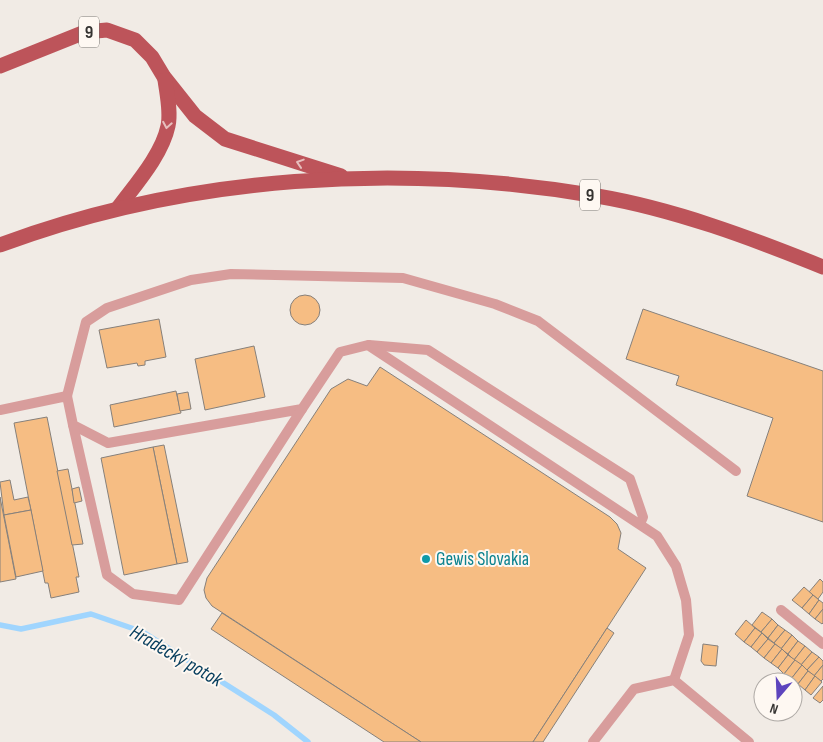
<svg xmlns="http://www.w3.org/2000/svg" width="823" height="742" font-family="'Sofia Sans Condensed',sans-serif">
<rect width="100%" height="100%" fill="#f1ebe5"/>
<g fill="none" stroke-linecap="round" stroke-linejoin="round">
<polyline stroke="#a0d5fe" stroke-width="5.5" points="0,625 21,629 91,614 143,632 274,715 308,742"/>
</g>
<g fill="#f6bd83" stroke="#86807b">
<circle cx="305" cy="310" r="15"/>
<polygon points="643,309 823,371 823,522 747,496 773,418 676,385 679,376 626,359"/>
<polygon points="159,319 166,357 145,361 145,365 138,366 137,363 107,368 99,330"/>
<polygon points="254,346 265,397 205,410 195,359"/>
<polygon points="380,367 610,517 617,524 621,533 618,549 646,568 533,742 421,742 212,606 206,598 204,590 207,578 331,389 348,379 367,386"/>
<polygon points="176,391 181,413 114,427 110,405"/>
<polygon points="188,392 191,409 180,411 177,394"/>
<polygon points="47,417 79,577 76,577 79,592 51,598 48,583 45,583 14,423"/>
<polygon points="164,445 188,562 177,564 153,447"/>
<polygon points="153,447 177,564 124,575 101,458"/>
<polygon points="68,469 83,544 72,545 57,471"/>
<polygon points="10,480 14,500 28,497 31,510 4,515 0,482"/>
<polygon points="79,487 82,501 74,503 72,489"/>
<polygon points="0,497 16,579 0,582"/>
<polygon points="31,510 43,571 16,577 4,515"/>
<polygon points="820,579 823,582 823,592 818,599 809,592"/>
<polygon points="804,587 813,595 802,608 792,600"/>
<polygon points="813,595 819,600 809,614 802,608"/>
<polygon points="819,600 823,603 823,609 815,619 809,614"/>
<polygon points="823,609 823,623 822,624 815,619"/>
<polygon points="762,612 772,619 761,632 752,625"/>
<polygon points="222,613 421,742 384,742 211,629"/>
<polygon points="772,619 778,625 768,638 761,632"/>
<polygon points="746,620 755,628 744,642 735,634"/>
<polygon points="778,625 785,630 774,643 768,638"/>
<polygon points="607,628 614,633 543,742 533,742"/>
<polygon points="755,628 762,633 751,647 744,642"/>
<polygon points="785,630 792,635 781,649 774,643"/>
<polygon points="762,633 768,639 757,652 751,647"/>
<polygon points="792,635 798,641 788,654 781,649"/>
<polygon points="768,639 775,644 764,658 757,652"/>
<polygon points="798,641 805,646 794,660 788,654"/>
<polygon points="703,644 718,646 716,666 704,665 701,661"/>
<polygon points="775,644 782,649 771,663 764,658"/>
<polygon points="805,646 812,652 801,665 794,660"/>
<polygon points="782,649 788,655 778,668 771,663"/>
<polygon points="812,652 819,657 807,670 801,665"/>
<polygon points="788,655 795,660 784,674 778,668"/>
<polygon points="819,657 823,661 823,665 814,676 807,670"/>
<polygon points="795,660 802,665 791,679 784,674"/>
<polygon points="802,665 808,671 798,684 791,679"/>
<polygon points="823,665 823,679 821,681 814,676"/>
<polygon points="808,671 815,676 805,690 798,684"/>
<polygon points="815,676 822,682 811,695 805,690"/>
<polygon points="823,686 823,700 820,703 813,698"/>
</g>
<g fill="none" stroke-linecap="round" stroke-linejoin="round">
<g stroke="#d89d9c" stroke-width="10">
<polyline points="369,345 428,350 630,479 643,517 640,524"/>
<polyline points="67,396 86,322 107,308 191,280 231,274 403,278 495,304 538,321 736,471"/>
<polyline points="0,410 67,396 73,425 108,443 302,409 340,352 368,345 657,536 676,566 686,600 689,635 674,680"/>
<polyline points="73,425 107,575 133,594 179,600 302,409"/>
<polyline points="781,610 823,644"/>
<polyline points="593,742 634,689 674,680 749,742"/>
</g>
<g stroke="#bd545a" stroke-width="15">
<polyline points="0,66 85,32 107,30 135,40 152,57 164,77 195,116 225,139 341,176"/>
<path d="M118 208C135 185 162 155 168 126 171 112 167 95 165 80"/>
<path d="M0 245C188 175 399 162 597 196 674 209 751 238 823 267"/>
</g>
</g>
<defs><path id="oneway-chevron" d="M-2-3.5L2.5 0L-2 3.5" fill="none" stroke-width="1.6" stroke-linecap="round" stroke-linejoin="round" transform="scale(1.25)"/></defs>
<g stroke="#e7bfbd">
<use href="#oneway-chevron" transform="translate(167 125) rotate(100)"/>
<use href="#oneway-chevron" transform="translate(300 163) rotate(-162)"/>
</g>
<circle fill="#0f9aa8" stroke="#fef8f2" stroke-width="2" cx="426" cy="559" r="5"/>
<g text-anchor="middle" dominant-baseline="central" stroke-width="4" stroke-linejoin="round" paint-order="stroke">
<g fill="#fef8f2" stroke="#716e6b" stroke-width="1">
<rect x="79" y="16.5" width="20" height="31" rx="4"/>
<rect x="580" y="179.5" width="20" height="31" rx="4"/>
</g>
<g font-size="18" font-weight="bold" fill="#353331">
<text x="89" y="32">9</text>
<text x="590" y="195">9</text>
</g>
<g font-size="19" fill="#0d838f" stroke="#fef8f2" text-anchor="start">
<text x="436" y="559">Gewis Slovakia</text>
</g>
<g font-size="20" font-style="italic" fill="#063d5d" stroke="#fef8f2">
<text transform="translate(176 656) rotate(30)">Hradecký potok</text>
</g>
</g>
<g transform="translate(778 697) rotate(199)"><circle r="24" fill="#fef8f2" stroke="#aea9a5"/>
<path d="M0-4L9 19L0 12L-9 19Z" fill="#5d44bd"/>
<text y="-8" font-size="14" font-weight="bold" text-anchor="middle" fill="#353331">N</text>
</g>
</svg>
